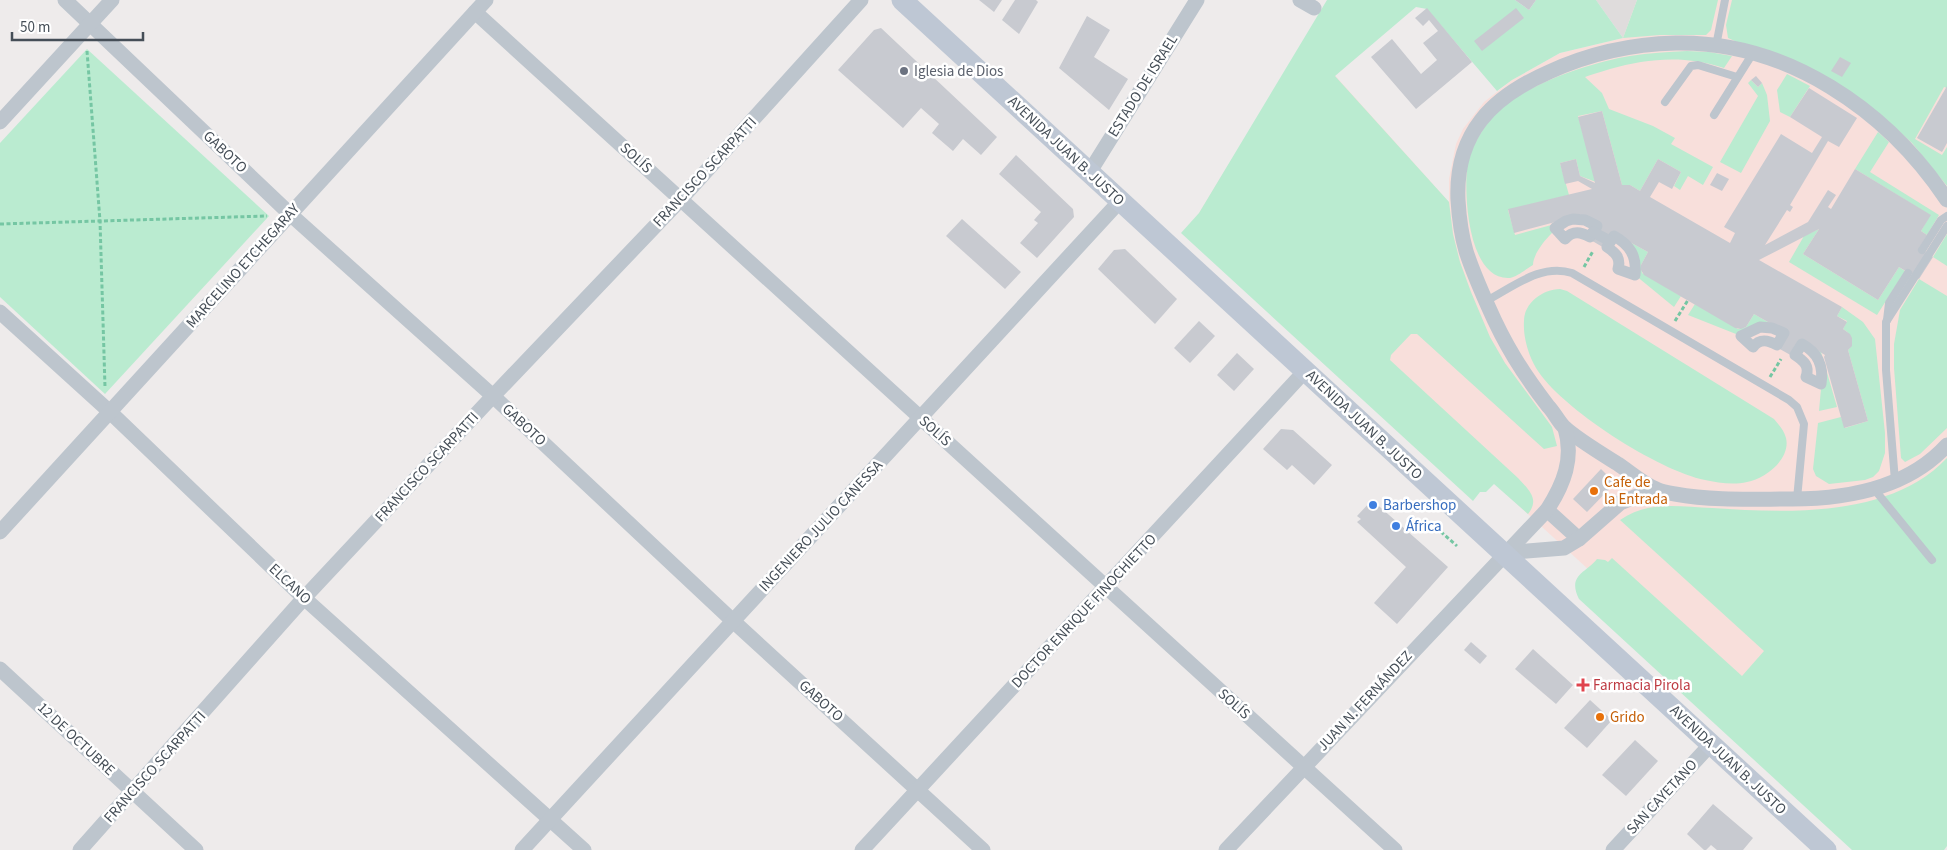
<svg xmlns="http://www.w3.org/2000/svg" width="1947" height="850" font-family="'Source Sans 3',sans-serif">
<rect width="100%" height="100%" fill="#eeebeb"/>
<polygon fill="#dfdcdc" points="1596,0 1637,0 1623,38"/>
<polygon fill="#f8dfdb" points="1637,0 1801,0 1947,88 1947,825 1895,850 1199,213 1304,41 1449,202 1449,179 1456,144 1463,129 1484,102 1512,80 1560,53 1623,38"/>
<g fill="#baebd0">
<path d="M1327 0H1515L1529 10 1536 0H1596L1623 38 1637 0H1718L1711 30 1706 35H1660L1623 38 1560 53 1512 80 1497 91 1427 9 1416 7 1335 76 1449 202 1453 234 1460 262 1471 292 1490 337 1505 363 1552 427 1557 446 1544 449 1417 334H1411L1391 355 1390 360 1518 478C1529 490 1540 499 1528 514L1494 484 1486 492H1480L1473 501 1181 233 1199 213Z"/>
<polygon points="1732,0 1947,0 1947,88 1944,87 1915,139 1942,155 1947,147 1947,186 1912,143 1882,116 1851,93 1728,38 1726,25"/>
<polygon points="87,49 269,216 105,394 0,297 0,143"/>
<path d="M1687 51 1709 52 1732 56 1724 68C1686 55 1648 58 1610 69 1602 72 1592 74 1585 77L1602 93 1609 109 1653 126 1675 138 1671 144 1713 167 1703 185 1688 176 1680 190 1674 186 1681 172 1658 159 1640 191 1630 185H1622L1602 111 1578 116 1596 182 1580 176 1576 159 1560 163 1569 195 1508 210 1515 235 1566 221C1554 229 1533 251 1533 265 1526 269 1517 277 1510 278 1467 281 1463 190 1468 162 1472 145 1484 126 1496 113 1523 85 1592 62 1630 56 1649 53 1668 52 1687 51Z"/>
<polygon points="1787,74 1810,86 1790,117 1780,112 1777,90"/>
<polygon points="1751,80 1758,87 1762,83 1767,95 1770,121 1741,173 1720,162 1758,96 1748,83"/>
<polygon points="1878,132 1889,142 1870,172 1939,215 1927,235 1921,231 1930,215 1855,169"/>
<polygon points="1819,229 1803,254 1878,300 1899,267 1905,271 1877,315 1789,262 1804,236"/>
<polygon points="1615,234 1648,252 1641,265 1642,273 1681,296 1674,307 1635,275 1636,267"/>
<polygon points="1947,234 1947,266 1933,257"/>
<polygon points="1919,279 1947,296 1947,428 1920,454 1905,462 1901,458 1894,368 1894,344 1900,310"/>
<path d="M1560 289 1567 291 1774 419C1779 425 1784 430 1786 438 1791 459 1765 479 1747 482 1734 485 1718 483 1705 480 1659 471 1560 408 1536 368 1528 354 1523 337 1524 321 1524 303 1543 289 1560 289Z"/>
<polygon points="1695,304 1738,329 1746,327 1754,314 1785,332 1772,328 1741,336 1688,315"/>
<path d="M1842 307 1863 322 1875 339 1885 433V453L1879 471 1873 477 1865 480 1829 484 1816 476 1813 469 1818 423 1841 417 1845 428 1868 421 1848 350C1856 342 1851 334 1843 329L1847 321 1837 316Z"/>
<polygon points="1803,342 1821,352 1837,407 1819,411 1822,377"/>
<path d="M1947 458V846L1944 850H1852L1579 599C1567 575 1586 573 1597 559L1605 560 1608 562 1612 558 1742 676 1764 651 1620 520C1649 500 1680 507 1712 508 1788 513 1890 518 1947 458Z"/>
</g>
<g fill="#c8cad0">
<polygon points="979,0 1002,0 994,12"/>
<polygon points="1015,0 1036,0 1038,2 1019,34 1002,20"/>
<polygon points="1515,0 1536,0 1529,10"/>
<polygon points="1427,8 1472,62 1416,109 1371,57 1392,39 1421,74 1437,60 1423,43 1438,31 1429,20 1423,26 1415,18"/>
<polygon points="1516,8 1524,18 1482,51 1474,41"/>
<polygon points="1087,16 1110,30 1094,57 1128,79 1109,110 1059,68"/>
<polygon points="881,28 997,137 981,155 963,139 953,151 932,133 939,124 921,108 903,128 838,70 874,30"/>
<polygon points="1840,57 1851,63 1842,77 1831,71"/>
<polygon points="1756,76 1762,83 1758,87 1751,80"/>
<polygon points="1947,86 1947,143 1942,152 1917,138"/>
<polygon points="1809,88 1857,118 1839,147 1828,141 1790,205 1793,207 1790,212 1787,210 1765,245 1808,222 1828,190 1836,195 1828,207 1831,209 1855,169 1931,215 1921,231 1927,235 1919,248 1933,257 1919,279 1899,267 1878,300 1803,254 1819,229 1759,260 1842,307 1837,316 1847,322 1843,329 1850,334 1852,338 1852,346 1848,350 1868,421 1844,428 1824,357 1825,355 1803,342 1794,357 1776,347 1785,332 1754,314 1746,327 1741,329 1735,328 1644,275 1641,270 1641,265 1648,252 1615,234 1606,249 1589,239 1597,224 1580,214 1578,216 1514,233 1508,209 1592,189 1578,181 1565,184 1560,163 1576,159 1580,176 1595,183 1578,117 1602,111 1622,185 1630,185 1640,191 1658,159 1681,172 1672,189 1659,182 1650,197 1730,243 1735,233 1724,227 1781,134 1812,153 1822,137 1790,117"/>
<polygon points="1016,155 1073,209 1074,217 1037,258 1020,243 1038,223 1034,220 1041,212 999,174"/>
<polygon points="1717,173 1729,179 1722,191 1710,185"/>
<polygon points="962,219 1021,272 1005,289 946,236"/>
<polygon points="1125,249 1177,299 1155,324 1098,269 1114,250"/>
<polygon points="1199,321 1215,336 1190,363 1174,348"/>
<polygon points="1237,353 1254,369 1234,391 1217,375"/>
<polygon points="1281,429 1293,430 1332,465 1314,485 1292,465 1287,470 1263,449"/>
<polygon points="1601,469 1615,483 1587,512 1573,499"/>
<polygon points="1372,500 1448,567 1397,624 1374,603 1406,567 1357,522 1361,519 1357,516"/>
<polygon points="1471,642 1487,656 1480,664 1464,650"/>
<polygon points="1533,649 1573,685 1556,704 1515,669"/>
<polygon points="1590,700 1612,720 1587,748 1564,728"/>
<polygon points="1635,740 1658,761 1626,796 1602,775"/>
<polygon points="1713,804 1753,838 1743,850 1717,850 1711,845 1706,850 1704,850 1687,834"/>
</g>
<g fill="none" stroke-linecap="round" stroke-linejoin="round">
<g stroke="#75c6a3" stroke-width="3" stroke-dasharray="4 2.5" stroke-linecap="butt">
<polyline points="87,51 100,221 105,387"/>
<polyline points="0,224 267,216"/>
<polyline points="1584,267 1593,251"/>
<polyline points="1675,321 1688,300"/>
<polyline points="1770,377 1781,359"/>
<polyline points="1431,523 1457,546"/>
</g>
<g stroke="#bdc5cd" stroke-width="8">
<polyline points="1716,46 1725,0"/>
<polyline points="1665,102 1691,66 1698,65 1737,77"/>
<polyline points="1714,115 1753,53"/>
<polyline points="1922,250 1941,220 1947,216"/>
<path d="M1486 301C1513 287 1541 263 1572 273L1789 400 1797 407 1804 424 1797 499"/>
<polyline points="1887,320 1889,303 1908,273"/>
<polyline points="1895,481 1886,370 1886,322 1947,226"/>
<polyline points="1874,489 1932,560"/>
</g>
<g stroke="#bdc5cd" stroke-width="11">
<path d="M1573 219 1585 220 1597 226 1590 237C1581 232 1573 230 1565 239L1555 228 1566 221Z"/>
<path d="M1614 236C1630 245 1637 256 1635 275L1618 269C1621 258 1616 253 1607 247Z"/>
<path d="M1760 327 1772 328 1784 333 1777 345C1768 340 1760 338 1753 347L1741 336Z"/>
<path d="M1802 344C1818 353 1824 365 1821 384L1806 377C1810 366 1804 361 1795 355Z"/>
</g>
<g stroke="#bdc5cd" stroke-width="15">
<polyline points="65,0 290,214 493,396 733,621 983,850"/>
<polyline points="1300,0 1314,8"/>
<polyline points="475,12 1395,850"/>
<polyline points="0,122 112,0"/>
<polyline points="1089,173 1197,0"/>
<path d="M1947 200C1887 110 1787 41 1676 43 1633 44 1588 54 1549 72 1492 97 1455 133 1458 200 1459 217 1461 234 1466 251 1472 270 1480 288 1488 306 1505 345 1522 372 1548 406 1554 412 1558 421 1564 427 1577 439 1602 454 1618 464 1630 472 1642 483 1656 489 1661 492 1668 493 1675 494 1713 501 1753 499 1792 499 1848 499 1908 488 1947 445"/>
<polyline points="0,312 110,412 304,598 584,850"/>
<polyline points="1547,510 1579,539"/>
<polyline points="0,532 486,0"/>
<polyline points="1504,553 1564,548 1579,539 1620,503 1637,496 1657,491"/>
<polyline points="0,669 196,850"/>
<polyline points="80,850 304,598 493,396 681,199 861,0"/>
<polyline points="522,850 1120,201"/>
<polyline points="862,850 1305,371"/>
<path d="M1226 850 1547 510C1564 484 1574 458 1565 428"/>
<polyline points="1613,850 1711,744"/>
</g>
<polyline stroke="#bec7d4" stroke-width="21" points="902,0 1826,850"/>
<polyline stroke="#bdc5cd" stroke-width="11" points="1593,232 1610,241"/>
</g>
<circle fill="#6b7280" stroke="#fff" stroke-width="2" cx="904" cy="71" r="5"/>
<g fill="#e8710a" stroke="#fff" stroke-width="2">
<circle cx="1594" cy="491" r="5"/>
<circle cx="1600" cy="717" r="5"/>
</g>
<g fill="#3f7fe0" stroke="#fff" stroke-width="2">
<circle cx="1373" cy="505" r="5"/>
<circle cx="1396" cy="526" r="5"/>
</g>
<path fill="#e0444e" stroke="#fff" stroke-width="2" d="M1580.5 677.5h5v5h5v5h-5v5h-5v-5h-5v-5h5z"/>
<g text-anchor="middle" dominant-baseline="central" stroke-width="5" stroke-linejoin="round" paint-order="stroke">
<g font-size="15" fill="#5b616d" stroke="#fff" text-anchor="start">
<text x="914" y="71">Iglesia de Dios</text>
</g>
<g font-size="15" fill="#454e57" stroke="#fff">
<text transform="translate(1143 86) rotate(-58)">ESTADO DE ISRAEL</text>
<text transform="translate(1066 151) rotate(43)">AVENIDA JUAN B. JUSTO</text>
<text transform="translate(225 152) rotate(43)">GABOTO</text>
<text transform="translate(636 158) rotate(42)">SOLÍS</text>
<text transform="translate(705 172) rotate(-47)">FRANCISCO SCARPATTI</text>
<text transform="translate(243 266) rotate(-48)">MARCELINO ETCHEGARAY</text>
<text transform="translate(524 425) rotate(43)">GABOTO</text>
<text transform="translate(1364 425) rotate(43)">AVENIDA JUAN B. JUSTO</text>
<text transform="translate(935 431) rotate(42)">SOLÍS</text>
<text transform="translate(427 467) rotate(-47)">FRANCISCO SCARPATTI</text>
<text transform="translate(821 526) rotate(-47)">INGENIERO JULIO CANESSA</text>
<text transform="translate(290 584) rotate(43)">ELCANO</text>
<text transform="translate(1084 611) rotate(-47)">DOCTOR ENRIQUE FINOCHIETTO</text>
<text transform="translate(821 701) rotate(42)">GABOTO</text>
<text transform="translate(1365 701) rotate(-47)">JUAN N. FERNÁNDEZ</text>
<text transform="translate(1234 704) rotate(42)">SOLÍS</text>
<text transform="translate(76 739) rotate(43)">12 DE OCTUBRE</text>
<text transform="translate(1728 760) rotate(43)">AVENIDA JUAN B. JUSTO</text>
<text transform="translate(155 767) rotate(-48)">FRANCISCO SCARPATTI</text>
<text transform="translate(1662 797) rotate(-47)">SAN CAYETANO</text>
</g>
<g font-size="15" fill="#c56008" stroke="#fff" text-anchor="start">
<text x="1604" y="482">Cafe de<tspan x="1604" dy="17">la Entrada</tspan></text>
<text x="1610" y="717">Grido</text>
</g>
<g font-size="15" fill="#366cbe" stroke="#fff" text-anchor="start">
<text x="1383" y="505">Barbershop</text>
<text x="1406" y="526">África</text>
</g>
<g font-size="15" fill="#be3a42" stroke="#fff" text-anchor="start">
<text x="1593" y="685">Farmacia Pirola</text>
</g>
</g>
<path d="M12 32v8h131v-8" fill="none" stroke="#454e57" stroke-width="2.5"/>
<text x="20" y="32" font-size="15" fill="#454e57" stroke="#ffffff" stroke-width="4" paint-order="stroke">50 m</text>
</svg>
